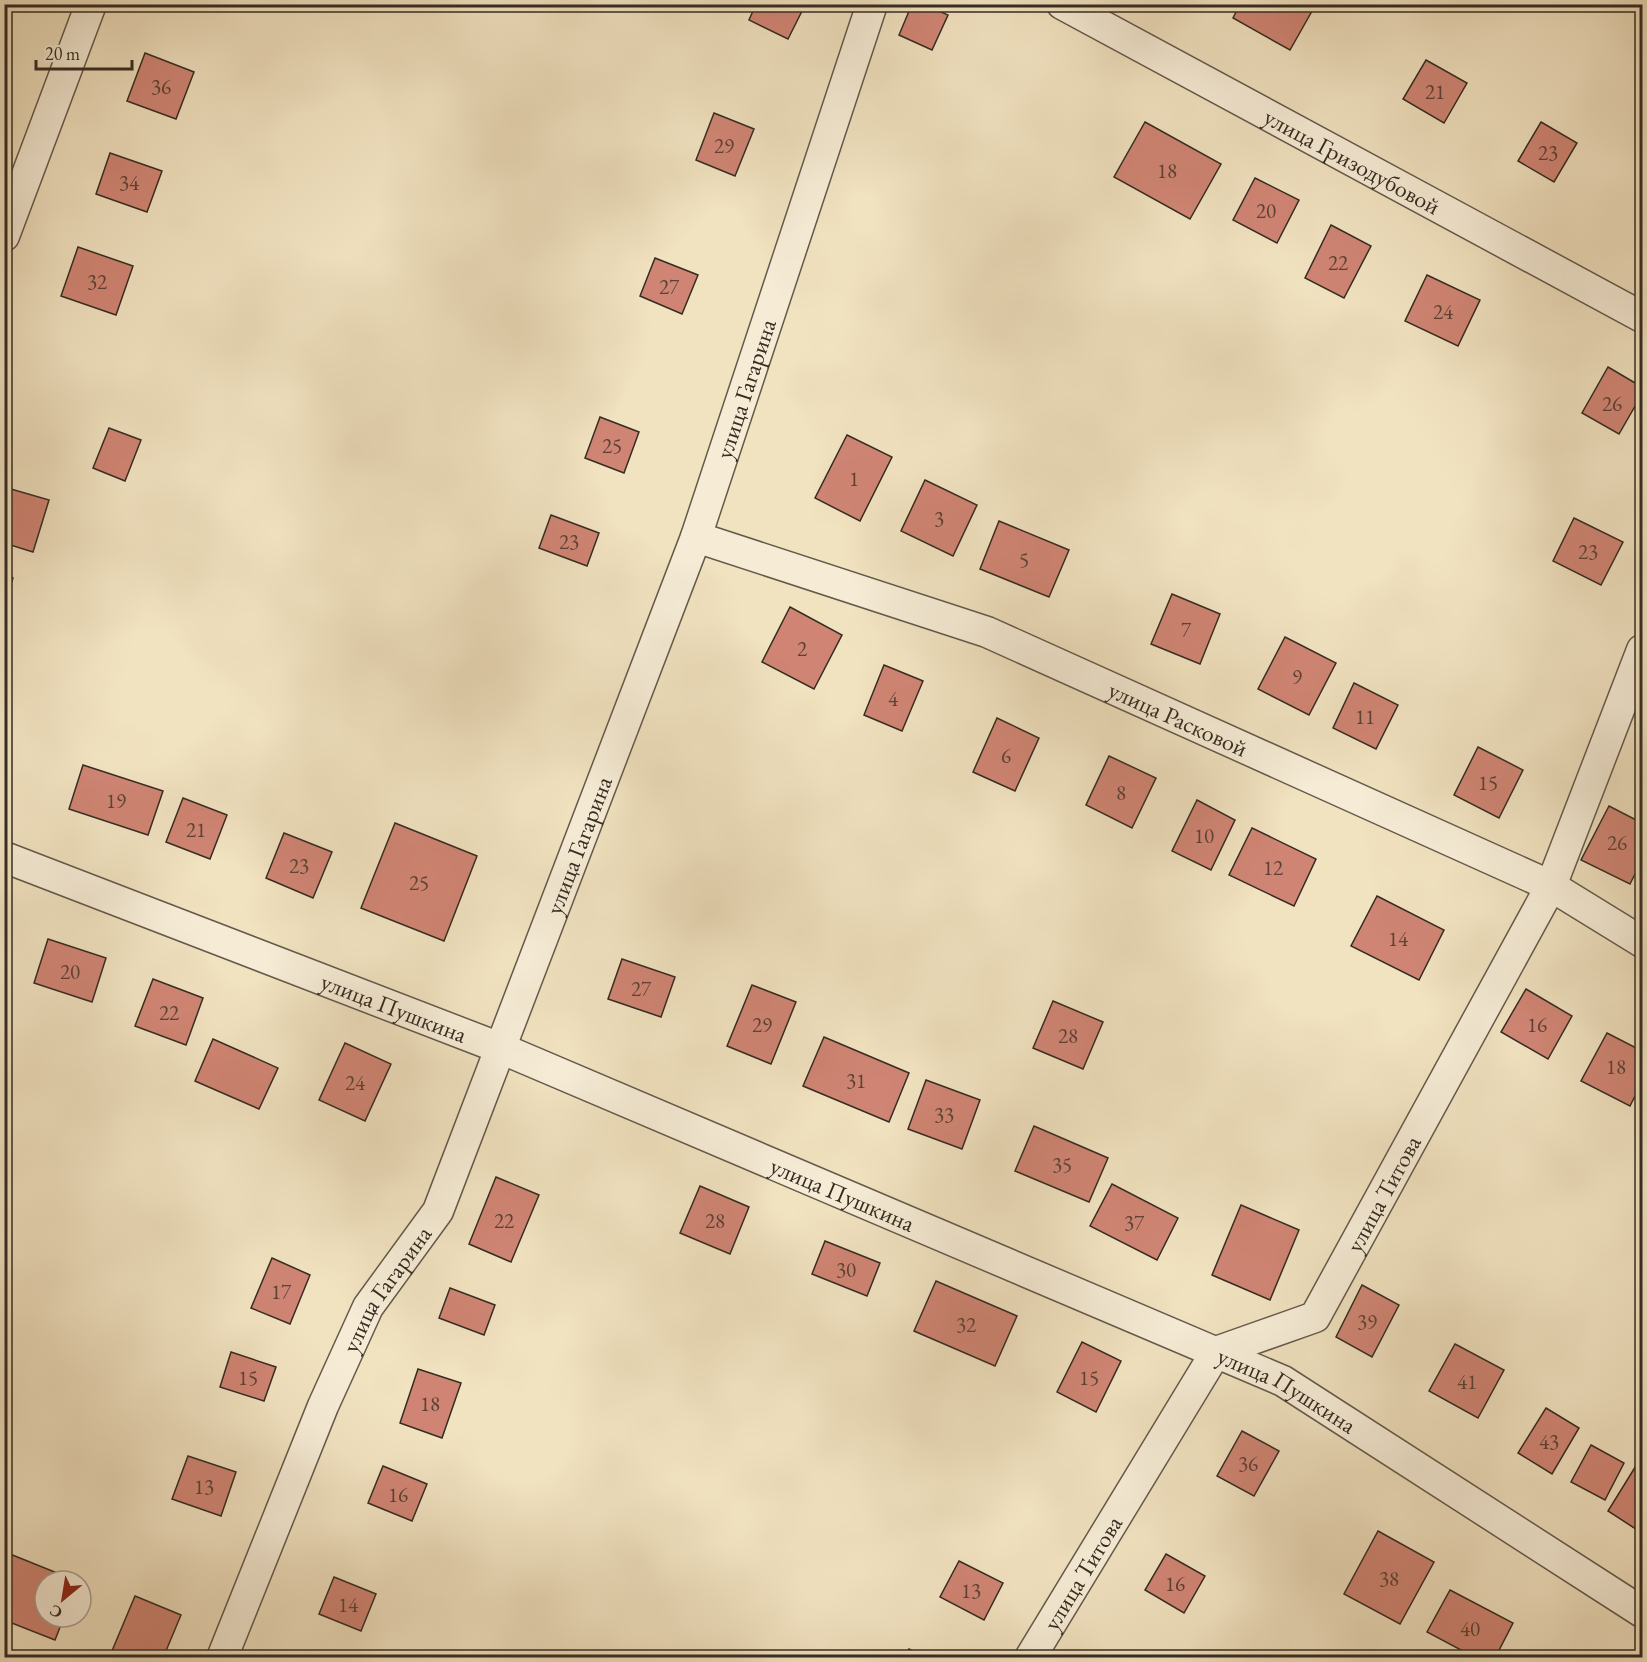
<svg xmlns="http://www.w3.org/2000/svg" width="1647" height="1662" font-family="'EB Garamond',serif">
<rect width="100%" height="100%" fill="#f1e2c0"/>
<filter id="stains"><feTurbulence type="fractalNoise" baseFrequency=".00333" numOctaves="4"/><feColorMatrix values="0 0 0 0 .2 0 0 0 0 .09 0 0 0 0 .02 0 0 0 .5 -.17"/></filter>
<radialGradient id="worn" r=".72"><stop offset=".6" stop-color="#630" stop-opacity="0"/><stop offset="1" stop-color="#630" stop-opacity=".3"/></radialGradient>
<g fill="#d08574" stroke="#352c22" stroke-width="1.5">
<polygon points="756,4 794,4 803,9 788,39 749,20"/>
<polygon points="912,4 924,4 948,15 932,50 899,35"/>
<polygon points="1240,4 1316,4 1290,50 1233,18"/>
<polygon points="145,53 194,72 176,119 127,101"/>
<polygon points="1426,60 1467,83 1444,123 1403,99"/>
<polygon points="714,113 754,129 735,176 696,160"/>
<polygon points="1145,122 1221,164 1190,219 1114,177"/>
<polygon points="1541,122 1577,143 1554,182 1518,161"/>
<polygon points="110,153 162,171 147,212 96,194"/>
<polygon points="1255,178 1299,200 1277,243 1233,220"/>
<polygon points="1331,225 1371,246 1344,298 1305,278"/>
<polygon points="78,247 133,266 116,315 61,296"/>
<polygon points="655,258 698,275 682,314 640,296"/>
<polygon points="1427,275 1480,300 1458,346 1405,321"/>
<polygon points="1608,367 1642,387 1642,394 1619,434 1582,413"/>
<polygon points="600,417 639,432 624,473 585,458"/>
<polygon points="109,428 141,440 125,481 93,468"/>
<polygon points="847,435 892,457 860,521 815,498"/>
<polygon points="925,480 977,505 953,556 901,531"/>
<polygon points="4,487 49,500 33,552 4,543"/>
<polygon points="551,515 599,533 587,566 539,548"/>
<polygon points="1574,518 1623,542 1601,585 1553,561"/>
<polygon points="999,521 1069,550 1049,597 980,569"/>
<polygon points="4,575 13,578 4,604"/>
<polygon points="1172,594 1220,614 1200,664 1151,644"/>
<polygon points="790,607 842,635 814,689 762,662"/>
<polygon points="1285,637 1336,663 1309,715 1258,689"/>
<polygon points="884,665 923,681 902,731 864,715"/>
<polygon points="1354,683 1398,705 1376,749 1333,728"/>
<polygon points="997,718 1039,738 1015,791 973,772"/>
<polygon points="1478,747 1523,770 1499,818 1454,795"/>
<polygon points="1109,756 1156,778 1132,828 1086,805"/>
<polygon points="83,765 163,791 148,835 69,809"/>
<polygon points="183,798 227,815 210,859 166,842"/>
<polygon points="1197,800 1235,820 1211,870 1172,851"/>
<polygon points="1609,806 1642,823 1642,860 1630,884 1581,860"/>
<polygon points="395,823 477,856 444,941 361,908"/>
<polygon points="1252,828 1316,859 1294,906 1229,875"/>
<polygon points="284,833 332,852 313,898 266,878"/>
<polygon points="1377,896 1444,930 1419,980 1351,946"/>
<polygon points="48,939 106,958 92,1002 34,983"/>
<polygon points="622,959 675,977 661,1017 608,999"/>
<polygon points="153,979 203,998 186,1045 135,1026"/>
<polygon points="752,985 796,1002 771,1064 727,1046"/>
<polygon points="1526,989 1572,1016 1548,1059 1501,1032"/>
<polygon points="1053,1001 1103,1022 1083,1069 1033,1048"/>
<polygon points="1607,1033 1642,1051 1642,1082 1630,1106 1581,1081"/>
<polygon points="824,1037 909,1073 889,1122 803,1086"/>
<polygon points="213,1039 278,1068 259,1109 195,1081"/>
<polygon points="345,1043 391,1064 365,1121 319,1100"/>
<polygon points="926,1080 980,1100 962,1149 908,1129"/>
<polygon points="1034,1126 1108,1158 1089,1202 1015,1171"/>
<polygon points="496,1177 539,1195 511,1262 469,1244"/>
<polygon points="1112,1184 1178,1218 1157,1260 1090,1226"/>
<polygon points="700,1186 749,1207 730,1254 680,1233"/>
<polygon points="1241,1205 1299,1230 1270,1300 1212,1275"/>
<polygon points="825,1241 880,1263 867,1296 812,1274"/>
<polygon points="272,1258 310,1275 290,1324 251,1308"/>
<polygon points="936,1281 1017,1316 995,1366 914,1331"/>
<polygon points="1362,1285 1399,1305 1372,1357 1336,1337"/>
<polygon points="450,1288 495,1305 484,1335 439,1318"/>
<polygon points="1082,1342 1121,1361 1096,1412 1057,1392"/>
<polygon points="1455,1344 1504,1370 1478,1418 1429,1391"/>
<polygon points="231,1352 276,1367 264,1401 220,1387"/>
<polygon points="418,1369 461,1383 442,1438 400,1423"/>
<polygon points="1546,1408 1579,1428 1552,1474 1518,1453"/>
<polygon points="1242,1431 1279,1451 1254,1496 1217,1476"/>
<polygon points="1591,1445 1624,1463 1605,1500 1571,1482"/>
<polygon points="188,1456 236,1472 221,1516 172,1499"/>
<polygon points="1642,1456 1642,1533 1608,1511"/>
<polygon points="383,1466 427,1484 412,1521 368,1503"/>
<polygon points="1378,1531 1434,1562 1400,1624 1344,1594"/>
<polygon points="5,1552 77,1581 45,1581 45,1617 64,1617 55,1640 4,1620"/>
<polygon points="1166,1554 1205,1576 1184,1613 1145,1590"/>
<polygon points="959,1561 1003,1583 984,1620 940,1597"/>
<polygon points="334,1577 376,1594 361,1631 319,1614"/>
<polygon points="1450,1590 1513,1623 1495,1658 1476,1658 1427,1632"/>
<polygon points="135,1596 181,1615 163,1658 109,1658"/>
<polygon points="909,1649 925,1658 904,1658"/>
</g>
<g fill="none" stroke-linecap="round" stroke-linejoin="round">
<g stroke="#645a4a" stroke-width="33">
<g id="street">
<path id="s1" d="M1062 4 1642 317"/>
<polyline points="4,236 91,4"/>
<path id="s2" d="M696 537 987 632 1551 886 1642 942"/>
<path id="s3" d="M4 857 500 1048 1283 1381 1642 1612"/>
<path id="s4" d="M222 1658 323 1406 368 1307 438 1211 696 537 872 4"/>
<path id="s5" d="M1030 1658 1216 1352 1315 1317 1551 886 1642 650"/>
</g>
</g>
<use href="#street" stroke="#f6ecd6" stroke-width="30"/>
</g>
<g text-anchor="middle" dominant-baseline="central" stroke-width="5" stroke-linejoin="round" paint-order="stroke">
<g font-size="21" fill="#5c4236">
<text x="161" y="86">36</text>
<text x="1435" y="91">21</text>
<text x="724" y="145">29</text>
<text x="1548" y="152">23</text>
<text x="1167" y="170">18</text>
<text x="129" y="182">34</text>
<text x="1266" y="210">20</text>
<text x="1338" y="262">22</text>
<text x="97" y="281">32</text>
<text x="669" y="286">27</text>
<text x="1443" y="311">24</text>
<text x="1612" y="403">26</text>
<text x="612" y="445">25</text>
<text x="854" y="478">1</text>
<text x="939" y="518">3</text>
<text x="569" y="541">23</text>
<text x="1588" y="551">23</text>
<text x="1024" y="559">5</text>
<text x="1186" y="629">7</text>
<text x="802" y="648">2</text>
<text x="1297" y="676">9</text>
<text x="893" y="698">4</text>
<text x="1365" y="716">11</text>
<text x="1006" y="755">6</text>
<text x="1488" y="782">15</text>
<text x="1121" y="792">8</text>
<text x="116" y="800">19</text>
<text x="196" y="829">21</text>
<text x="1204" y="835">10</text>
<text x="1617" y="842">26</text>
<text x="299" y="865">23</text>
<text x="1273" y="867">12</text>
<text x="419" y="882">25</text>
<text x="1398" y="938">14</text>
<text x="70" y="971">20</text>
<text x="641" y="988">27</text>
<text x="169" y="1012">22</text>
<text x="762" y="1024">29</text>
<text x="1537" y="1024">16</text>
<text x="1068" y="1035">28</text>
<text x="1616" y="1066">18</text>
<text x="856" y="1080">31</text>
<text x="355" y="1082">24</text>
<text x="944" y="1114">33</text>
<text x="1062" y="1164">35</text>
<text x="504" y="1220">22</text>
<text x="715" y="1220">28</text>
<text x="1134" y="1222">37</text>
<text x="846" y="1269">30</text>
<text x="281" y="1291">17</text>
<text x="1367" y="1321">39</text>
<text x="966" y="1324">32</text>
<text x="248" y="1377">15</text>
<text x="1089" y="1377">15</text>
<text x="1467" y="1381">41</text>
<text x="430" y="1403">18</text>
<text x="1549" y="1441">43</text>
<text x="1248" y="1463">36</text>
<text x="204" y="1486">13</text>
<text x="398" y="1494">16</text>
<text x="1389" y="1578">38</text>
<text x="1175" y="1583">16</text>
<text x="971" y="1590">13</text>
<text x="348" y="1604">14</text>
<text x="1470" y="1628">40</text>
</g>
<g font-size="24" fill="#352c22" stroke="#f6ecd6">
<text stroke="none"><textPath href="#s1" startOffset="330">улица Гризодубовой</textPath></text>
<text stroke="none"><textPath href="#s4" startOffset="1377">улица Гагарина</textPath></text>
<text stroke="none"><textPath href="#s2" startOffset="516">улица Расковой</textPath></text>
<text stroke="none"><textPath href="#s4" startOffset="891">улица Гагарина</textPath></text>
<text stroke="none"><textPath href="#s3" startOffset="418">улица Пушкина</textPath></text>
<text stroke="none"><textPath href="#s3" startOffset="904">улица Пушкина</textPath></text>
<text stroke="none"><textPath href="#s5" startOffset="604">улица Титова</textPath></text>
<text stroke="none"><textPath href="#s4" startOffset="405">улица Гагарина</textPath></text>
<text stroke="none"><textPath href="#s3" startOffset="1390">улица Пушкина</textPath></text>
<text stroke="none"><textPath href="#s5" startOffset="100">улица Титова</textPath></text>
</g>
</g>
<rect width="1647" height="1662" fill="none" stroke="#f1e2c0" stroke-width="24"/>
<rect x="6" y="6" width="1635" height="1650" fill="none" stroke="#352c22" stroke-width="3"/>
<rect x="12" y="12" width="1623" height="1638" fill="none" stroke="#352c22" stroke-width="1.5"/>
<g transform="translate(63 1599) rotate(210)"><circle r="28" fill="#f6ecd6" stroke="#a99f8e" stroke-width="1.5"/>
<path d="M0-4.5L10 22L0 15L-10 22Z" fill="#8f2418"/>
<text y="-9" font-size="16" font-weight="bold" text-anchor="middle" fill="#352c22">С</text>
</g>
<path d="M36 60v9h96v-9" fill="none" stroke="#352c22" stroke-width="3"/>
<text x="45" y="60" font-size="18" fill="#352c22" stroke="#f6ecd6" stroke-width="4.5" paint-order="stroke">20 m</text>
<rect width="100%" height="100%" filter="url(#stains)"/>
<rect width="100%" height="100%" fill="url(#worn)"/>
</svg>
